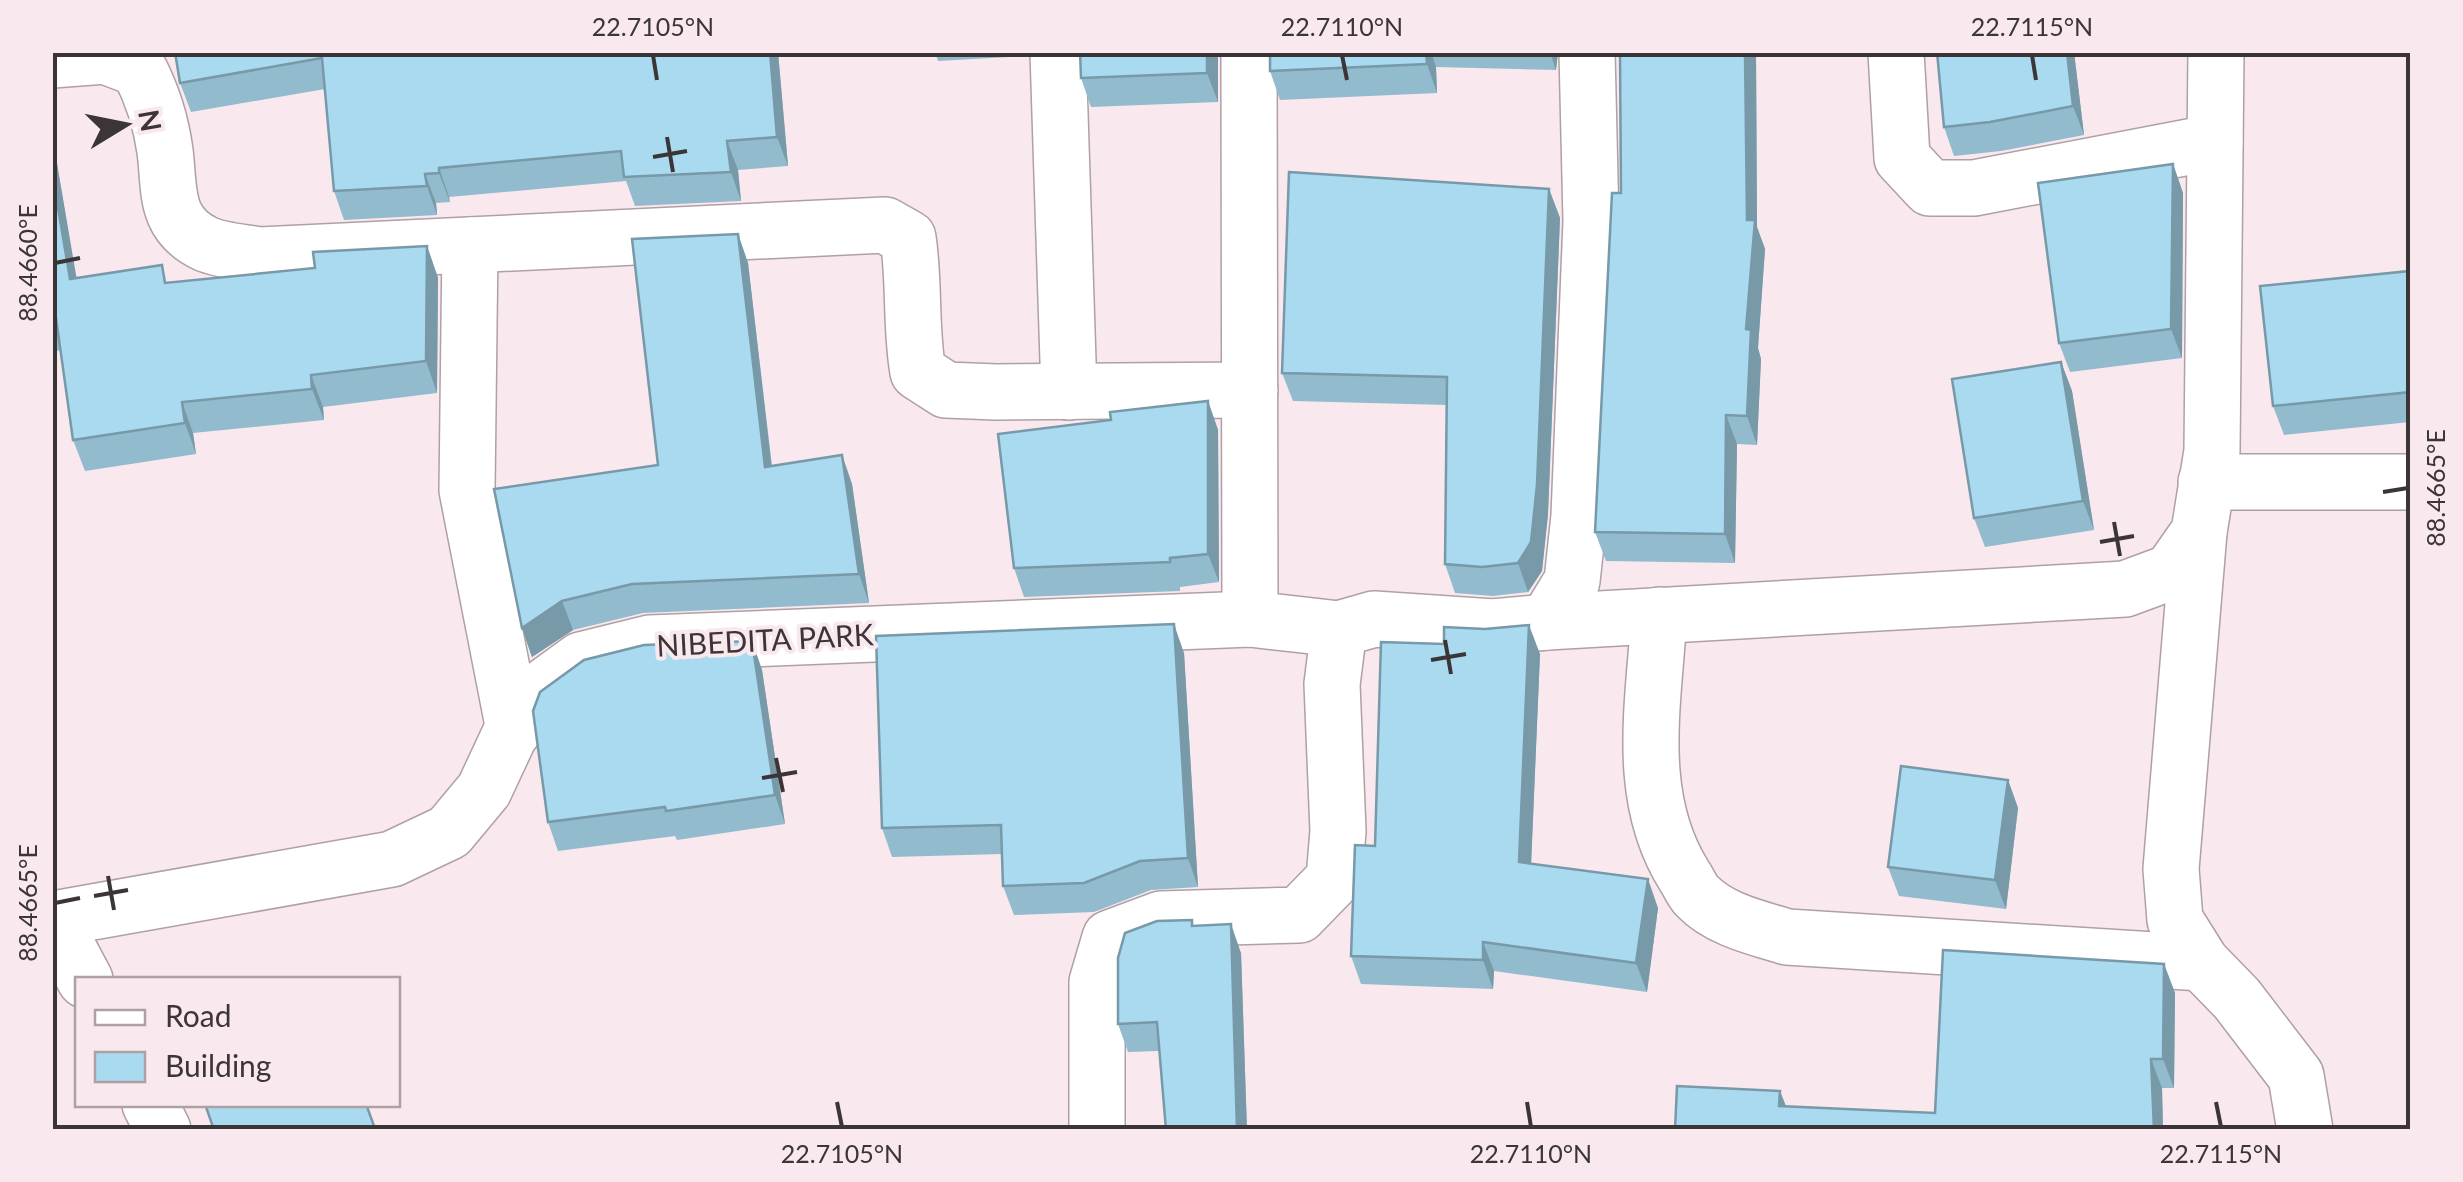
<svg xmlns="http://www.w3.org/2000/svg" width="2463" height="1182" font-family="Lato,sans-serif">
<rect width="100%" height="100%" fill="#f9e9ee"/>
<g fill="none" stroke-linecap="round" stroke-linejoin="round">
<g stroke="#afa0a5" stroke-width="58">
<g id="minor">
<polyline points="1058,52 1069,392"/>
<polyline points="1249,52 1250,619"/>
<polyline points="1896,52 1902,158 1930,188 1974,188 2215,142"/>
<path d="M52 60 105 56 139 69C152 94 161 122 165 151 170 189 163 224 206 244 222 251 244 252 260 255L885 225 908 238C915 283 910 327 918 372L946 390 996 392 1250 390"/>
<polyline points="470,245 467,490 514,730"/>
<polyline points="2206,482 2410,482"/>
<polyline points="2199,532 2171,869 2175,920 2202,963 2237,999 2296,1076 2305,1130"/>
<path d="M1659 615C1654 704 1634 797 1685 877 1689 883 1692 891 1697 896 1720 920 1758 928 1787 937L2202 963"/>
<polyline points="1547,622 2125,589 2171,572 2199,532 2212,451 2216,52"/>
<polyline points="52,918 85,980"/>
<polyline points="53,919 392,859 449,832 484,790 526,700 581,660 650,643 1250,619 1339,629"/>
<polyline points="150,1104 163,1130"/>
<polyline points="1097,1130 1097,982 1110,938 1161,919 1299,915 1334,879 1338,831 1332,684 1339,629 1374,619 1493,627 1547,622 1572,581 1579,516 1591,221 1587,52"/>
</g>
</g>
<use href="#minor" stroke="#fff" stroke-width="55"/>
</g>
<g fill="#92bbce">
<polygon points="175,52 778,52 788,166 738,170 741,201 635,206 626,181 449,197 450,202 436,203 437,215 344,220 334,191 325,89 191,112 180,83"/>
<polygon points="935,52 1028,52 1027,56 938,61"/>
<polygon points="1218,52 1218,102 1091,107 1081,78"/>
<polygon points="1270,52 1558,52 1556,70 1436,67 1437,93 1280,100 1270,71"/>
<polygon points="1756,52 1757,227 1765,249 1758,348 1761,359 1757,445 1737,444 1735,563 1606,561 1595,532 1621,193"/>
<polygon points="2074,52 2084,135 2001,151 1954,156 1944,127"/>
<polygon points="52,134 76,278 169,283 315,268 427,246 438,278 437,393 323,407 324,420 193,433 196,454 85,471 73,440 61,350 52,352"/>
<polygon points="2173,164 2183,193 2182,358 2070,372 2059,343"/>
<polygon points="1549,189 1560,218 1548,514 1542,571 1528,592 1493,596 1455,593 1445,564 1447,405 1293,401 1282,373"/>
<polygon points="738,234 748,263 772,466 842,455 852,484 869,603 643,613 573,630 532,657 522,628 658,465"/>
<polygon points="2410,271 2410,422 2284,435 2273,406"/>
<polygon points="2061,362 2072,391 2094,530 1985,547 1974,518"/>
<polygon points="1208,401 1218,430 1219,582 1180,587 1180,591 1024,597 1014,568 1111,420"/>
<polygon points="752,641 762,670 785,824 677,840 675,836 558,851 548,822"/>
<polygon points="1184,653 1198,887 1151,890 1094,912 1014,915 1003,886 1002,854 892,857 882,828"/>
<polygon points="1540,654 1531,863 1658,908 1647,992 1494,971 1493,989 1361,984 1351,956 1375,846"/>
<polygon points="2008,780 2018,808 2006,909 1899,896 1888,867"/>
<polygon points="1194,926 1241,953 1247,1130 1166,1130 1159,1051 1128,1052 1118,1024"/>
<polygon points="2164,964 2175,993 2174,1088 2162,1088 2163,1130 1675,1130 1780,1091 1786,1106 1935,1113"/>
</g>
<g fill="#7799a8">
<polygon points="770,52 778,52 788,166 777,137"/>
<polygon points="1207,52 1218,52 1218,102 1207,73"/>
<polygon points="1426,52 1431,52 1436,67 1437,93 1427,64"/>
<polygon points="1550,52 1558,52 1556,70"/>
<polygon points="1745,52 1756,52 1757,227 1765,249 1758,348 1761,359 1757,445 1747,416"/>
<polygon points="2067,52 2074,52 2084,135 2073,106"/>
<polygon points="52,134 82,310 70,279 52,172"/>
<polygon points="727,141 738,170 741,201 731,172"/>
<polygon points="2173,164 2183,193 2182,358 2171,329"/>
<polygon points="439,168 449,197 450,202 439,173"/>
<polygon points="425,174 436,203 437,215 427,186"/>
<polygon points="1549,189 1560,218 1548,514 1542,571 1528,592 1518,563"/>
<polygon points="738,234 748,263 775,496 765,467"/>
<polygon points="427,246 438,278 437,393 426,361"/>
<polygon points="2061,362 2072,391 2094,530 2083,501"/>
<polygon points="311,375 323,407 324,420 312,389"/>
<polygon points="1208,401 1218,430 1219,582 1208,554"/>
<polygon points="182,402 193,433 196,454 185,423"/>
<polygon points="1726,415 1737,444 1735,563 1725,534"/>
<polygon points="842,455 852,484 869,603 859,574"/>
<polygon points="562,601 573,630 532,657 522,628"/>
<polygon points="1174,624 1184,653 1198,887 1188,858"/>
<polygon points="1529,625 1540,654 1530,890 1519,862"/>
<polygon points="752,641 762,670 785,824 775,795"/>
<polygon points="2008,780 2018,808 2006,909 1995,880"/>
<polygon points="1648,879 1658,908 1647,992 1636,963"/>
<polygon points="1231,924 1241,953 1247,1130 1237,1130"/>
<polygon points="1483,942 1494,971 1493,989 1483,960"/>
<polygon points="2164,964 2175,993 2174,1088 2163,1059"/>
<polygon points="2151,1059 2162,1088 2163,1130 2154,1130"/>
<polygon points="1780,1091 1791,1120 1779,1106"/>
</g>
<g fill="#aadaf0" stroke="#7799a8" stroke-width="2.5">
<polygon points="175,52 770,52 777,137 727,141 731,172 624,177 621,151 439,168 439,173 425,174 427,186 334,191 322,58 180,83"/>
<polygon points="1080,52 1207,52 1207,73 1081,78"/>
<polygon points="1270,52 1426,52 1427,64 1270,71"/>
<polygon points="1620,52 1745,52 1747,220 1755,220 1746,329 1751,330 1747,416 1726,415 1725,534 1595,532 1612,193 1621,193"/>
<polygon points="1937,52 2067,52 2073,106 1990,122 1944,127"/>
<polygon points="2173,164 2171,329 2059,343 2038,183"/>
<polygon points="52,172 70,279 162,265 165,283 315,268 313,252 427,246 426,361 311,375 312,389 182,402 185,423 73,440 56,318 52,318"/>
<polygon points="1289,172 1549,189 1537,485 1531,542 1518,563 1482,567 1445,564 1447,377 1282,373"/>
<polygon points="738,234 765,467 842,455 859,574 632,584 562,601 522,628 494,489 658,465 632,239"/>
<polygon points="2410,271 2410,392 2273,406 2260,286"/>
<polygon points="2061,362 2083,501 1974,518 1952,379"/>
<polygon points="1208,401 1208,554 1170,558 1170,562 1014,568 998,434 1111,420 1110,412"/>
<polygon points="1174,624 1188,858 1140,861 1084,883 1003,886 1001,825 882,828 876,636"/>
<polygon points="1529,625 1519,862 1648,879 1636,963 1483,942 1483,960 1351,956 1355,845 1375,846 1381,642 1444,644 1444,627 1485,629"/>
<polygon points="752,641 775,795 666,811 665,807 548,822 533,711 540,692 584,660 644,645"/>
<polygon points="1901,766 2008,780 1995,880 1888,867"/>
<polygon points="1192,920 1192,926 1231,924 1237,1130 1166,1130 1157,1022 1118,1024 1118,958 1125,933 1157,921"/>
<polygon points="1943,950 2164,964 2163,1059 2151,1059 2154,1130 1675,1130 1677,1086 1780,1091 1779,1106 1935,1113"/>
<polygon points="205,1104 366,1104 374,1126 366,1130 214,1130"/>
</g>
<path fill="none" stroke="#3b3537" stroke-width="4" d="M653 55 657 80M1342 55 1347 80M2032 55 2036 80M667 137 673 172M653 157 687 151M55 263 80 258M2383 492 2408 488M2114 522 2120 556M2100 542 2134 536M1445 640 1451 674M1431 660 1466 654M776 758 783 792M762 778 797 772M108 876 114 910M94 896 128 890M55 903 80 898M837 1102 842 1127M1527 1102 1531 1127M2216 1102 2221 1127"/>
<g text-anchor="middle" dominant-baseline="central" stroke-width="8" stroke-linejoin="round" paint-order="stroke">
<g font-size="30" fill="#3b3537" stroke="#f9e9ee">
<text transform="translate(765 639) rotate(-3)">NIBEDITA PARK</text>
</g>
</g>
<rect width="2463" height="1182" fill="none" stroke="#f9e9ee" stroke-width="110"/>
<rect x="75" y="977" width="325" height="130" fill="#f9e9ee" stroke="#ada1a5" stroke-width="2.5"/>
<rect x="95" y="1010" width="50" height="15" fill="#ffffff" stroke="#ada1a5" stroke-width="2.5"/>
<text x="165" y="1027" font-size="30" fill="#3b3537">Road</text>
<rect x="95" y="1052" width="50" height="30" fill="#aadaf0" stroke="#ada1a5" stroke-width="2.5"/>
<text x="165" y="1077" font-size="30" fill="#3b3537">Building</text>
<g transform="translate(125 125) rotate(80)" stroke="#f9e9ee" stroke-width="8" paint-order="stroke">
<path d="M0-8L18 38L0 25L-18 38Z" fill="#3b3537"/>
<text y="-15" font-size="28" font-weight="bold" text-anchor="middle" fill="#3b3537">N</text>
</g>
<rect x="55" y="55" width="2353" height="1072" fill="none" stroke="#3b3537" stroke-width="4"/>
<g font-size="25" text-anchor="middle" fill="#3b3537">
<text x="653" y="36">22.7105°N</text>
<text x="1342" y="36">22.7110°N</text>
<text x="2032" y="36">22.7115°N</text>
<text transform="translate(28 263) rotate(-90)" y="9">88.4660°E</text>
<text transform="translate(2436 488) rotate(-90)" y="9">88.4665°E</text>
<text transform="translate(28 903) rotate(-90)" y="9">88.4665°E</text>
<text x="842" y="1163">22.7105°N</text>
<text x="1531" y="1163">22.7110°N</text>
<text x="2221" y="1163">22.7115°N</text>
</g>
</svg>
